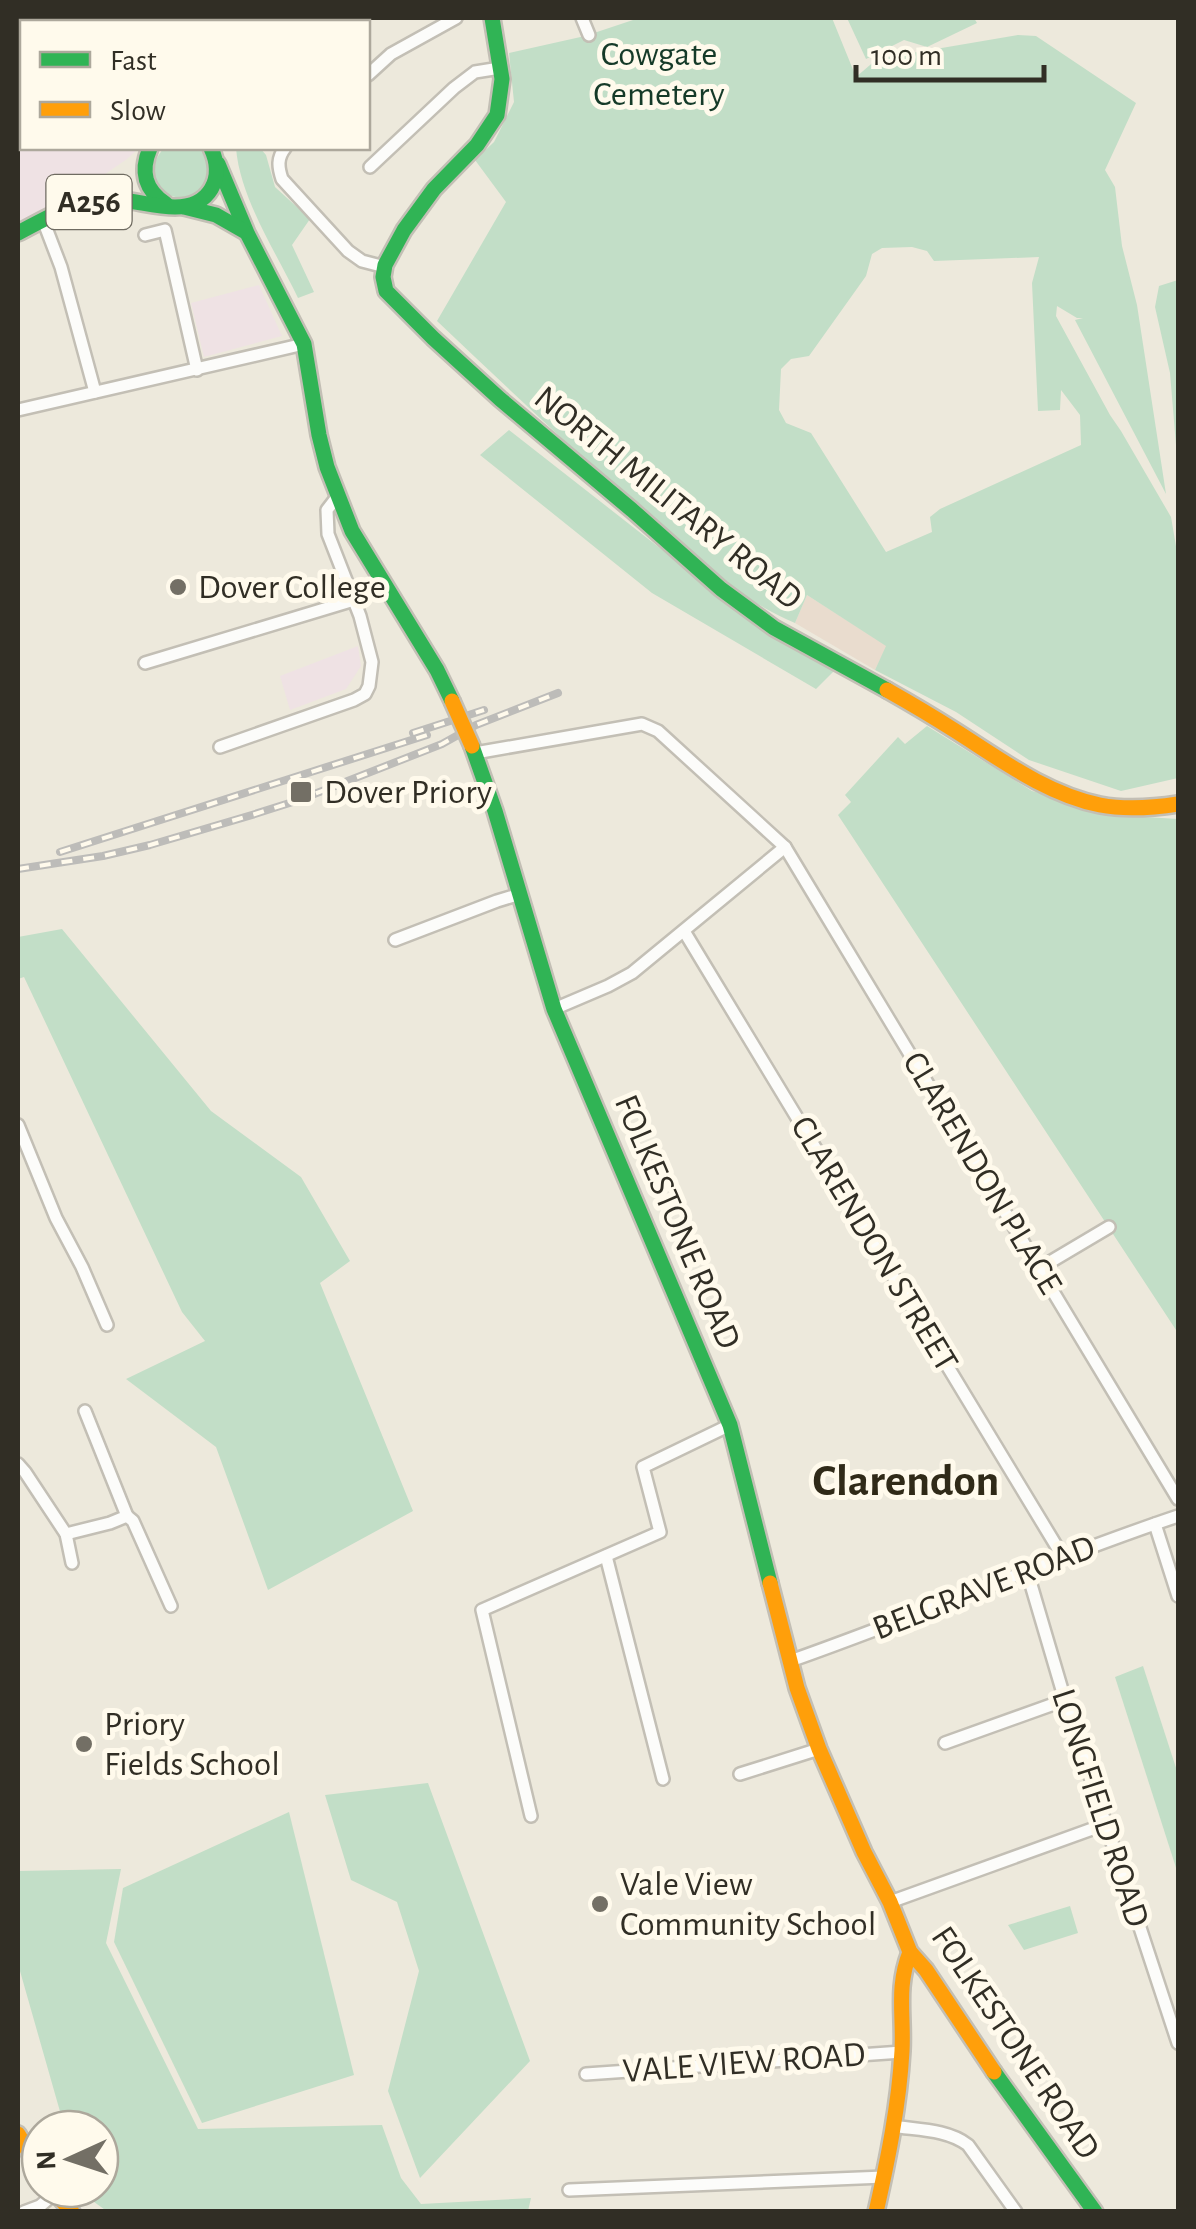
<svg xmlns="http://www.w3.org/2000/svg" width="1196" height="2229" font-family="'Alegreya Sans',sans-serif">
<rect width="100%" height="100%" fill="#ede9dc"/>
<g fill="#efe2e4">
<polygon points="18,18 281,18 275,22 22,22 22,148 139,148 127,159 30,226 18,231"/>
<polygon points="259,285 282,336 204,357 191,303"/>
<polygon points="358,646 361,666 346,689 290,710 280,676"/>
</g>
<polygon fill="#e9dcce" points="807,595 887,646 875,670 795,623"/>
<g fill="#c2dec7" fill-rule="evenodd">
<path d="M639 18H832L856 77 877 59 1018 35 1036 36 1136 103 1105 170 1115 187 1122 246 1137 305 1166 494 1075 320 1083 318H1077L1057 306 1056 316 1110 415 1121 431 1171 517 1178 558V778L1121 791 1029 760 956 712 875 670 886 646 807 595 795 623C730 595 680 546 629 500 564 441 500 381 437 321L506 202 475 160 494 142 514 102 509 53 585 36ZM912 247 927 251 934 261 1039 257 1032 283 1038 411 1060 410 1061 390 1080 415 1081 445 940 509 930 517 932 532 886 552 811 433 786 423 779 410 781 369 791 359 809 356 866 276 872 254 882 248Z"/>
<polygon points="847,18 974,18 977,23 927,47 904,40 866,59"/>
<path d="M164 148H200C235 187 166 220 155 177 152 165 157 156 164 148Z"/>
<path d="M236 148H260L266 155 275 187 310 219 292 245 314 292 298 298C276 252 240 198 236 148Z"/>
<polygon points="1178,280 1178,469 1170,373 1155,307 1159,286"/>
<polygon points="509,430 739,610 835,670 816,689 652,593 480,455"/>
<polygon points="927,726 1032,791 1129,816 1178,819 1178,1333 838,815 851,802 845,795 898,737 905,744"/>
<polygon points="62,929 211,1111 301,1177 350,1261 320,1283 413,1511 268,1590 216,1447 126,1379 205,1341 182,1312 24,977 18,979 18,937"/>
<polygon points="1143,1666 1178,1774 1178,1874 1115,1677"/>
<polygon points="428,1783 530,2061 420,2178 388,2091 419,1971 397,1902 351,1880 325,1795"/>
<polygon points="289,1812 354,2075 202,2123 114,1942 123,1888"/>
<polygon points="121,1869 106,1943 198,2129 382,2125 401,2178 421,2204 531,2198 528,2211 108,2212 83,2194 82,2189 100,2189 100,2129 65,2129 18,1964 18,1871"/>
<polygon points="1070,1906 1078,1933 1024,1950 1008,1925"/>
</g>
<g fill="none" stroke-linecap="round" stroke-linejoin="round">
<g stroke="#c3bfb5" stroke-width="16">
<g id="street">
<polyline points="145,18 150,22"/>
<polyline points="582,18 589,35"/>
<polyline points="158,22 165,18"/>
<polyline points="18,74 22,64"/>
<polyline points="368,75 391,54 456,18"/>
<path d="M285 148C277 158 278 167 282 179L348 251 362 261 385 267"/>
<polyline points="370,167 454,88 475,72 500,68"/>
<polyline points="43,220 61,267 95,392"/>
<polyline points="145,235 165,230 197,370"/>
<polyline points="18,410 304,344"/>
<polyline points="145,663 354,600"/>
<polyline points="220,747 354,700 365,694 369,686 372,662 360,616 328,534 327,510 337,497"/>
<polyline points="475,753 642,724 658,731 785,847 1178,1499"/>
<polyline points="684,931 1063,1557"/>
<polyline points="395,940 497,901 520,894"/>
<polyline points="554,1009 608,986 632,973 785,847"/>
<polyline points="18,1125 56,1218 82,1267 107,1325"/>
<polyline points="1040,1268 1109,1227"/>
<polyline points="18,1464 25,1472 66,1534 72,1563"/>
<polyline points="127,1516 133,1521 171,1606"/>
<polyline points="1155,1524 1178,1596"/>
<polyline points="66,1534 110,1523 127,1516 85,1411"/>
<polyline points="606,1556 663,1779"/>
<polyline points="1027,1571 1065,1700 1178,2043"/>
<path d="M790 1661C921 1615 1047 1560 1178 1516"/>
<polyline points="945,1743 1065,1700"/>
<polyline points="740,1774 819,1749"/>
<polyline points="531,1816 482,1610 660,1532 643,1467 730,1425"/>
<polyline points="890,1902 1106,1824"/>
<polyline points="586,2074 902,2052"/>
<path d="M892 2126C917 2130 947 2129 968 2145L1016 2212"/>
<polyline points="569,2190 884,2177"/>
<polyline points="24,2212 40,2206 55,2193"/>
</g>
</g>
<g stroke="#c3bfb5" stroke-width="20">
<g id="fast">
<polyline points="492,18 502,79 497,115 477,145 434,189 404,230 385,265 383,277 386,291 433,338 500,399 632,510 721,589 774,628 887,690"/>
<polyline points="43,22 44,18"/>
<polyline points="309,22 316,18"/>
<path d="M150 148C140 172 145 190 166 204"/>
<polyline points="218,164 247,233 304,344 319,435 327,467 352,531 437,670 452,701"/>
<polyline points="184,207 216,215 244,231"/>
<path d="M18 233C43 220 69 204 97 200 124 196 149 207 175 207 210 207 225 178 211 148"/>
<polyline points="472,746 495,811 554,1009 730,1425 770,1583"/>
<polyline points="994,2072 1095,2212"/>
</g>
</g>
<g stroke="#c3bfb5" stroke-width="20">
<g id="slow">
<polyline points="279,22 285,18"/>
<path d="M887 690C910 703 932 716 954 730 1000 759 1046 794 1100 805 1126 810 1152 808 1178 804"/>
<polyline points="770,1583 797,1688 819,1749 864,1852 890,1902 910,1952 926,1970 994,2072"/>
<polyline points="18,2134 40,2171"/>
<polyline points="52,2189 72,2212"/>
<path d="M876 2212C888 2159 899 2105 902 2051 904 2015 896 1988 910 1952"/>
</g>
</g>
<use href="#street" stroke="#fcfcfa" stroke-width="11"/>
<use href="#fast" stroke="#30b455" stroke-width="15"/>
<use href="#slow" stroke="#ff9f0a" stroke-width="15"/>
<g stroke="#bdbcb9" stroke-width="8">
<g id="rail">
<polyline points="413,733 484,710"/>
<polyline points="60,852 427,735"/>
<polyline points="18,869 103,856 150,845 255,814 299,800 442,744 476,725 558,693"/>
</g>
</g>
<use href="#rail" stroke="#fffaec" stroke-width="4" stroke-dasharray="11" stroke-linecap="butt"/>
<g stroke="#c3bfb5" stroke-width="20" stroke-linecap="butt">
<polyline id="slow-bridge" points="452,701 472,746"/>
</g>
<use href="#slow-bridge" stroke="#ff9f0a" stroke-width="15"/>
</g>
<g fill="#736f65" stroke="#fffaec" stroke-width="4">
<circle cx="178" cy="587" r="10"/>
<rect x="289" y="780" width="24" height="24" rx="5"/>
<circle cx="84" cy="1744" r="10"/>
<circle cx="600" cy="1904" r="10"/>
</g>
<g text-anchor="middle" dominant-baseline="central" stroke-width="10" stroke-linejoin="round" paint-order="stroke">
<rect fill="#fffaec" stroke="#6f6b61" stroke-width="2.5" x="46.5" y="175" width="85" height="54" rx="8"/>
<g font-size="32" font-weight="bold" fill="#312e25">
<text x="89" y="202">A256</text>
</g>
<g font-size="35" fill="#153a28" stroke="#fffaec">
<text x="659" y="54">Cowgate<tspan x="659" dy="40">Cemetery</tspan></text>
</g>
<g font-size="35" fill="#312e25" stroke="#fffaec">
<text transform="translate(668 498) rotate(39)">NORTH MILITARY ROAD</text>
<text transform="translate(982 1173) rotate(59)">CLARENDON PLACE</text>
<text transform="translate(677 1222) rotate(67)">FOLKESTONE ROAD</text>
<text transform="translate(874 1244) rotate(59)">CLARENDON STREET</text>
<text transform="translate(984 1588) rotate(-21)">BELGRAVE ROAD</text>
<text transform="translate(1100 1808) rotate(72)">LONGFIELD ROAD</text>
<text transform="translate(1015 2043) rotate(56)">FOLKESTONE ROAD</text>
<text transform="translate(744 2063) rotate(-4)">VALE VIEW ROAD</text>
</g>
<g font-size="35" fill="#312e25" stroke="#fffaec" text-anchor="start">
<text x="198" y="587">Dover College</text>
<text x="324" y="792">Dover Priory</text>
<text x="104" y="1724">Priory<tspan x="104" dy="40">Fields School</tspan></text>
<text x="620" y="1884">Vale View<tspan x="620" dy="40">Community School</tspan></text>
</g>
<g font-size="45" font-weight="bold" fill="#302a18" stroke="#fffaec">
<text x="906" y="1481">Clarendon</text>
</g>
</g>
<rect width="1196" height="2229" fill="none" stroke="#312e25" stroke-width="40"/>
<rect x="20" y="20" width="350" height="130" fill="#fffaec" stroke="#ada89c" stroke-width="2.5"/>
<rect x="40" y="52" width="50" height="15" fill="#30b455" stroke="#ada89c" stroke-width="2.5"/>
<text x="110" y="70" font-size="30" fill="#312e25">Fast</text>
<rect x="40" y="102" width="50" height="15" fill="#ff9f0a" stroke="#ada89c" stroke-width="2.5"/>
<text x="110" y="120" font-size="30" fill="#312e25">Slow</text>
<g transform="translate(70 2159) rotate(267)"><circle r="48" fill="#fffaec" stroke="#ada89c" stroke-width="2.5"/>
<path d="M0-8L18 38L0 25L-18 38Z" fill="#736f65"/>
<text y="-15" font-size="28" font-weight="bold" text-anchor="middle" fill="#312e25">N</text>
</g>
<path d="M856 65v15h188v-15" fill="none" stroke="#312e25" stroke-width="5"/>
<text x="871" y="65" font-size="30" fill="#312e25" stroke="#fffaec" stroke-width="8" paint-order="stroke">100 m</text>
</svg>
